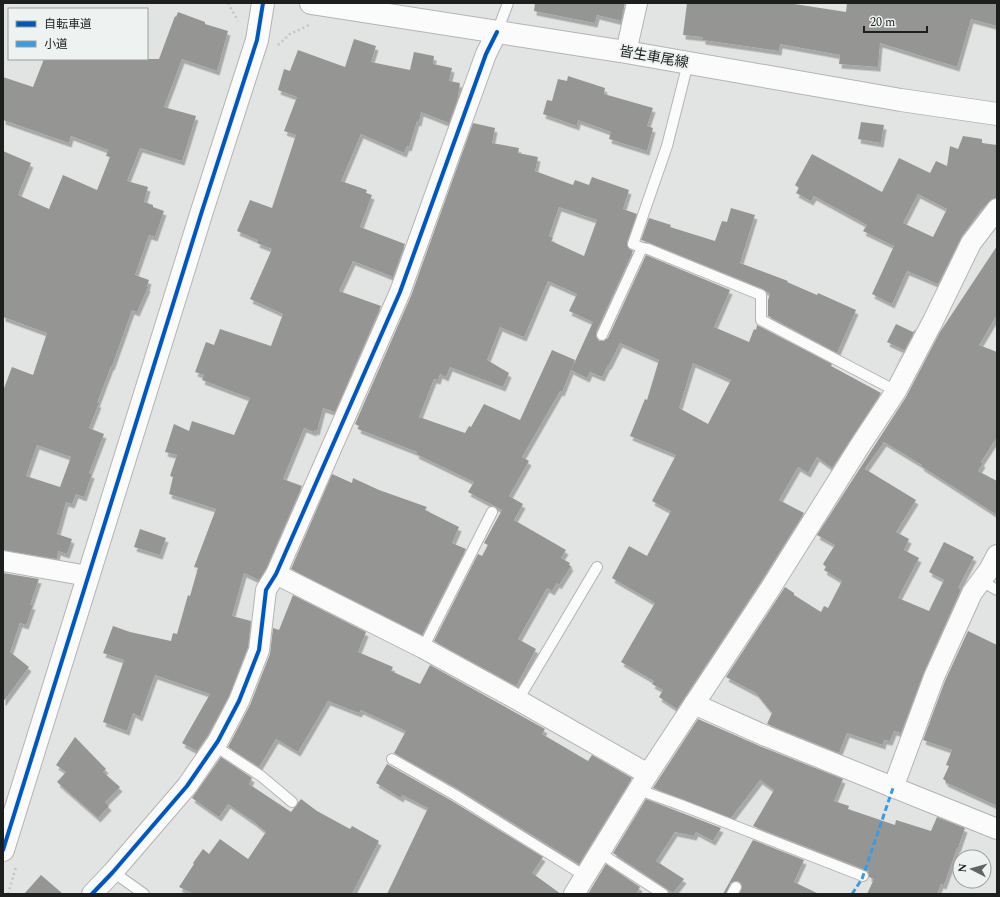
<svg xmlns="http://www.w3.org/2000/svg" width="1000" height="897" font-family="Spectral,'Noto Sans JP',serif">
<defs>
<filter id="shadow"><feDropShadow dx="2.5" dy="4.5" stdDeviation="0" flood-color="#0004"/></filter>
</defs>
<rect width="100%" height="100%" fill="#e2e4e3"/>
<g fill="#959594" fill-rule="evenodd" filter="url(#shadow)">
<polygon points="535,3 625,3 621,21 597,15 595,23 534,11"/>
<polygon points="687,3 788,3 846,12 847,3 997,3 997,26 971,19 957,67 880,43 878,67 839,64 840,55 780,44 779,51 703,40 703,37 683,35"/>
<path d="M178 12 205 22V24L228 31 217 71 182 59 164 107 196 116 182 161 140 148 127 181 148 187 144 202 153 205V207L164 211 155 237 149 235 135 275 149 280 147 286 148 287 137 312 132 310 112 366H111L97 403H99L89 428 104 434 89 473 92 474 84 497 76 494 72 504 66 502 57 534 72 539 67 554 58 551 57 559 3 550V391L12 367 33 375 47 333 3 317V151L31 163 18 195 49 209 63 175 97 190 110 157 106 156 108 150 71 136 69 143 3 120V77L33 87 44 59H159L175 16 176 17ZM37 445 71 457 60 487 26 476Z"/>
<polygon points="354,39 376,46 371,62 410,70 414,52 434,56 433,64 452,68 449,81 460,83 457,101 449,123 421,112 419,122 417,121 409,147 407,146 404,153 361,134 341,181 367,190 366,193 372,195 360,227 405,244 393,277 353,261 339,291 381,306 335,412 323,408 317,431 314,430 314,432 304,428 283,479 302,486 266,569 259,580 244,573 232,616 251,621 248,647 229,696 208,735 197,751 182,743 210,694 155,675 140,717 133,713 127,731 103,722 124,660 103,653 113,626 130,632 171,641 173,633 177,634 188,595 190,596 198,568 194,567 216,509 169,494 173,477 170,476 177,455 165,452 174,424 189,431 192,421 234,435 250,398 202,380 204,375 195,372 206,342 214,345 220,329 271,346 283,314 250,299 272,249 257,243 258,240 237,231 250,200 272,208 296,135 284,131 297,97 278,90 284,69 290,71 298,50 345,67"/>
<polygon points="568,76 605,88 604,94 653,108 647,126 653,128 647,151 609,139 611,132 578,120 577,126 543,114 547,100 552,101 558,79 567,81"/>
<polygon points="861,122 884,125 881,143 858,139"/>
<path d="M473 123 495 128 492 143 519 148 518 153 538 157 535 171 573 185 575 180 589 185 592 177 629 190 623 209 637 214 627 242 628 248 633 251 596 332V336L599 341H603L608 338 646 255 730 290 714 327 749 342 754 329 756 330 757 325 832 364 831 366 881 393 832 468 817 457 808 473 798 467 779 500 804 513 760 583 677 709 659 697 663 690 652 684 654 681 621 662 655 603 612 578 629 546 647 556 671 511 652 501 676 455 630 436 645 399 647 400 659 360 620 343 609 365H608L602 377 590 372 587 378 571 370 593 322 569 311 577 294 548 281 524 337 500 327 487 360 509 373 503 387 450 367 446 377 440 374 438 380 434 379 419 417 465 433 469 426 471 427 484 404 520 420 552 350 575 360 562 392 560 391 522 457 529 461 509 496 523 504 514 520 566 550 561 558 570 563 569 565 571 566 559 585 557 583 552 591 547 588 518 639 536 649 516 686 434 641 478 554 482 556 488 545 484 543 502 510 468 492 474 482 416 454 417 452 358 429 359 426 355 424 411 296ZM559 207 597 220 584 256 551 241 553 238 549 236ZM693 363 731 380 708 424 679 408Z"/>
<path d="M963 136 982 139V143L997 145V198L992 199 982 209H981L978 214 962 236 938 284 907 271 892 304 872 294 894 246 863 231 867 225 814 196 811 201 796 193 799 188 795 185 812 154 882 192 899 158 930 173 936 161 947 166 950 146 958 149ZM918 194 947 209 933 237 903 223Z"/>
<polygon points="731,208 755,215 740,263 788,281 787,282 817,295 818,293 856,310 837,353 768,316 768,300 770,294 763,289 650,243 641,240 649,218 671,225 670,227 715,241 722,221 727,222"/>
<polygon points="997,246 997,315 979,345 997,352 997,437 981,462 983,463 978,471 997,481 997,515 921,466 922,465 884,442 865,469 916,500 896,532 909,539 904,550 919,558 898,598 929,611 944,580 929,572 944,542 974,557 958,588 961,589 924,672 901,733 894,731 890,741 884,740 883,745 847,733 839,753 767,724 772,713 756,693 726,677 785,587 794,593 794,595 821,612 824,606 828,608 842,581 824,570 826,567 823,564 835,545 817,535 906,397 940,332"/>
<polygon points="896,324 913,332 916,329 894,369 904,350 887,342"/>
<polygon points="332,474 352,483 353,478 379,490 427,507 425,510 459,527 452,543 466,549 422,635 291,569"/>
<polygon points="140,529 166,538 160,555 134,547"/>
<polygon points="3,573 39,579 30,605 33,605 26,625 20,623 10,652 29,667 3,702"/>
<polygon points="293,595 366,632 358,652 393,667 391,671 420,684 430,665 545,729 542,734 588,761 592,755 632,778 579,864 458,789 394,753 406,731 361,710 359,713 328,701 298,752 276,739 259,767 228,747 250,705 270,654 273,628 279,630"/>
<polygon points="968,631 997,645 997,806 945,782 946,781 943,779 949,766 946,765 952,750 923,740 945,681"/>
<polygon points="698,719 762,747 843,779 834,801 849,806 848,809 895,825 896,820 931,831 937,817 965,828 958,848 957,848 944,885 941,884 937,894 867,894 874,879 869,877 869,872 866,870 753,826 774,790 760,780 731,818 653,788"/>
<polygon points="75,737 106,769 103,772 120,787 105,802 109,806 98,818 57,782 66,772 56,765"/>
<polygon points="221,757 252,778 249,784 291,812 301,799 317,811 350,829 352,826 379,841 352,894 194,894 179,887 194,864 193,863 203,849 209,854 220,839 248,859 266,832 254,822 228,804 219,817 192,798"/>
<polygon points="387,764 452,801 543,857 532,873 561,894 387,894 428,808 402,795 401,798 376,783"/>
<polygon points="646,799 721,828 713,841 696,832 694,836 675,832 656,861 684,879 673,893 613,853"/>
<polygon points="753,840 804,860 794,882 819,894 739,894 742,887 740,882 736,881 731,883 726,894 723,894"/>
<polygon points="606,864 640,887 636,894 588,894"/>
<polygon points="41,875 63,894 24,894"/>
</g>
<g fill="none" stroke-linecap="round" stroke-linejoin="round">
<g stroke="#b3b4b3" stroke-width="12">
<g id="service">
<polyline points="497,32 508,3"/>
<polyline points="688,63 667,146 633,244 642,248 648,249 761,295 761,320 896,391"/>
<polyline points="602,335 642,248"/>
<polyline points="981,581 997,590"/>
<polyline points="423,648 492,512"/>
<polyline points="518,700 597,567"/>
<polyline points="215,746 261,776 292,802"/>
<polyline points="392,759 455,795 585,876"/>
<polyline points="639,790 681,805 863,876"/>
<polyline points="600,853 663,894"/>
<polyline points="113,872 144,894"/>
<polyline points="732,894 736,887"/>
</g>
</g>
<g stroke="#b3b4b3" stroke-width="22">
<g id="minor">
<polyline points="626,52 637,3"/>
<polyline points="3,561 88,576"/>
<polyline points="276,574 423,648 518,700 648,774"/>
<polyline points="694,704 766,736 997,829"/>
<polyline points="893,788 934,677 972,593 989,570 997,555"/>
<polyline points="92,894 113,872 187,786 218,741 239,701 259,650 266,590 276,574 400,292 486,54 497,32"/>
<polyline points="574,894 648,774 770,589 859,447 896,391 933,321 971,243 997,209"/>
</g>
</g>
<g stroke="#b3b4b3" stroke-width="24">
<polyline id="tertiary" points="3,850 202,211 257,40 263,3"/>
</g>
<g stroke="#b3b4b3" stroke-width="24">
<polyline id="secondary" points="311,3 626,52 901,100 997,114"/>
</g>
<g stroke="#c4c4c4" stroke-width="2.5" stroke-dasharray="2 3" stroke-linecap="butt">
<polyline points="228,3 238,21"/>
<polyline points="278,45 290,34 309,25"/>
<polyline points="8,894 16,867"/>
</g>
<use href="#service" stroke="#fbfbfb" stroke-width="10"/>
<use href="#minor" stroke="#fbfbfb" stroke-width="20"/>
<use href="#tertiary" stroke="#fbfbfb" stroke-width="22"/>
<use href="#secondary" stroke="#fbfbfb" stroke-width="22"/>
<polyline stroke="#3c9be0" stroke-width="3" stroke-dasharray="6 3" stroke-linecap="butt" points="852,894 862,879 893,788"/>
<g stroke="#eef2f0" stroke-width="6">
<g id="cycleway">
<polyline points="3,850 202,211 257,40 263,3"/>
<polyline points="92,894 113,872 187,786 218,741 239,701 259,650 266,590 276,574 400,292 486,54 497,32"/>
</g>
</g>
<use href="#cycleway" stroke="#0057b8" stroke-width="4"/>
</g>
<g text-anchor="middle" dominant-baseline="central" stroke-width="4" stroke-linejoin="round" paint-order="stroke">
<g font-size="14" fill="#1d1f1e" stroke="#eef2f0">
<text transform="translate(654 57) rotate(10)">皆生車尾線</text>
</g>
</g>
<rect width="1000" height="897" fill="none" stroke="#1d1f1e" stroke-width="8"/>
<rect x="8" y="8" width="140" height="52" fill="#eef2f0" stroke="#9a9e9c"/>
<rect x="16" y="21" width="20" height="6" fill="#0057b8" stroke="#9a9e9c"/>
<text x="44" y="28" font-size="12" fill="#1d1f1e">自転車道</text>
<rect x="16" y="41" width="20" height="6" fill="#3c9be0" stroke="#9a9e9c"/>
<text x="44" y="48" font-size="12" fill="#1d1f1e">小道</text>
<g transform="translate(972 869) rotate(276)"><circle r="19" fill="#eef2f0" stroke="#9a9e9c"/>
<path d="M0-3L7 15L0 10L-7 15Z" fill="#626463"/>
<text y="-6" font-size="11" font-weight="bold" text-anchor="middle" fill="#1d1f1e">N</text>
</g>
<path d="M864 26v6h63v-6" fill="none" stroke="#1d1f1e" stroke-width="2"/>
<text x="870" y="26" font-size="12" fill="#1d1f1e" stroke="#eef2f0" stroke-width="3" paint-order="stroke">20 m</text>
</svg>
